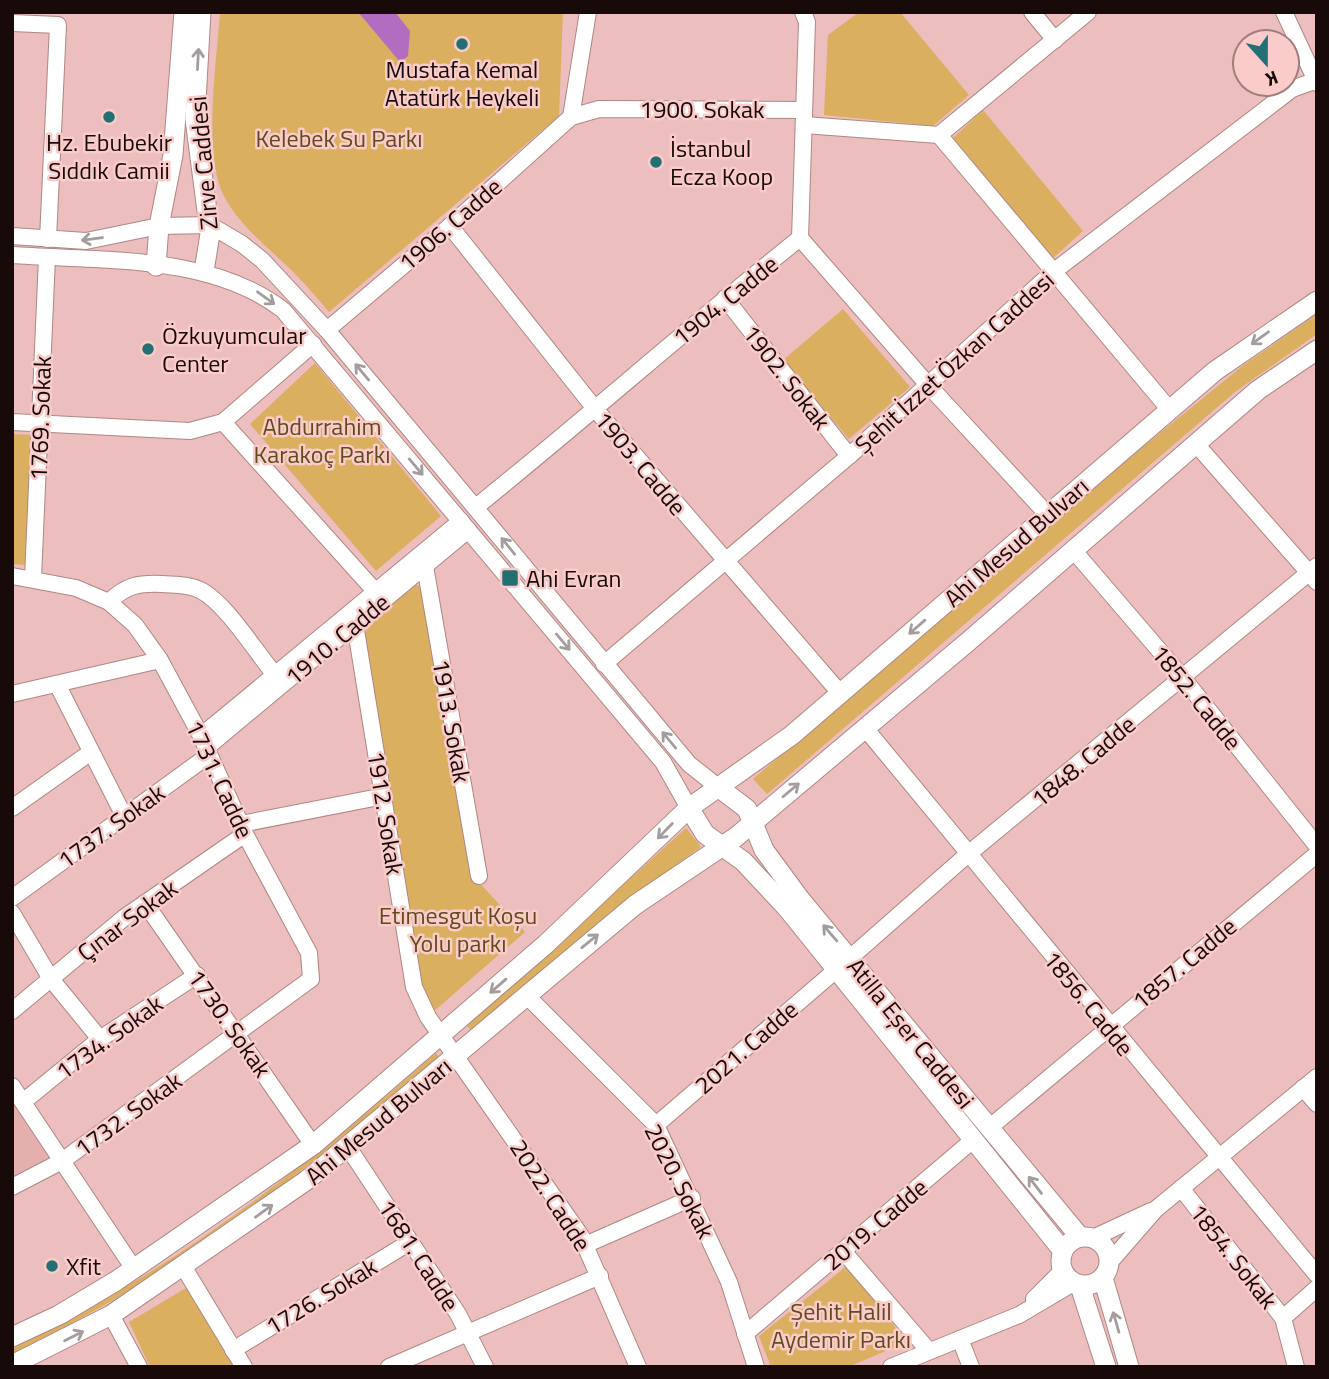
<svg xmlns="http://www.w3.org/2000/svg" width="1329" height="1379" font-family="'Titillium Web',sans-serif">
<rect width="100%" height="100%" fill="#ecbebd"/>
<polygon fill="#e4b0ae" points="12,1099 52,1157 12,1178"/>
<g fill="#daaf60">
<path d="M220 12H563L559 116 329 312C319 300 308 287 297 276 272 250 242 229 225 198 202 157 217 60 220 12Z"/>
<polygon points="859,12 900,12 969,95 933,126 824,115 828,35"/>
<polygon points="983,110 1083,231 1053,258 953,138"/>
<polygon points="843,309 910,387 849,439 782,361"/>
<polygon points="1317,314 1317,334 1235,392 767,794 753,779 1134,454 1245,364"/>
<polygon points="315,363 441,516 376,571 250,424"/>
<polygon points="12,434 35,435 26,565 12,564"/>
<polygon points="412,581 422,589 474,877 525,932 433,1012 421,995 365,632"/>
<polygon points="686,828 701,847 609,913 471,1030 467,1026"/>
<path d="M436 1053 439 1057C308 1170 169 1279 12 1354V1349C167 1274 307 1167 436 1053Z"/>
<polygon points="847,1266 907,1342 848,1367 771,1367 759,1336"/>
<polygon points="186,1288 234,1367 150,1367 129,1322"/>
</g>
<polygon fill="#b26dc0" points="358,12 395,12 410,31 408,56 400,62"/>
<g fill="none" stroke-linecap="round" stroke-linejoin="round">
<g stroke="#b08684" stroke-width="18">
<g id="minor">
<polyline points="1032,12 1055,40"/>
<polyline points="1284,12 1317,83"/>
<polyline points="12,23 58,25 48,239"/>
<polyline points="571,117 588,12"/>
<polyline points="804,125 939,135 1088,12"/>
<polyline points="939,135 1169,409"/>
<polyline points="450,226 596,410 840,693"/>
<polyline points="12,236 86,241 159,226 210,225 242,244 262,260 327,330 689,764 718,787"/>
<polyline points="800,238 929,386 1047,514"/>
<path d="M12 255C100 261 211 254 283 310L663 762 689 808"/>
<polyline points="725,298 849,456"/>
<polyline points="327,330 450,226 571,117 599,109 804,110"/>
<polyline points="12,422 190,431 223,422 313,344"/>
<polyline points="223,422 375,591"/>
<polyline points="1196,444 1317,582"/>
<path d="M476 507C585 419 690 326 800 238L807 22 803 12"/>
<polyline points="1074,551 1183,678 1317,846"/>
<polyline points="425,566 479,876"/>
<polyline points="12,576 76,588 109,602 135,625 160,660 201,736 245,834 309,953 311,979 62,1161 12,1187"/>
<polyline points="33,578 47,257"/>
<path d="M109 602C126 585 139 583 162 584 175 585 188 584 200 590 225 602 256 652 275 675"/>
<polyline points="355,624 414,987 428,1017 581,1236 638,1367"/>
<polyline points="604,664 849,456 1053,272 1292,89 1317,80"/>
<polyline points="57,684 124,816"/>
<polyline points="12,694 160,660"/>
<polyline points="865,728 1317,1275"/>
<polyline points="201,736 461,521"/>
<polyline points="206,748 468,530"/>
<polyline points="12,808 91,752"/>
<polyline points="241,824 384,796"/>
<polyline points="12,898 209,755"/>
<polyline points="145,903 313,1145"/>
<polyline points="12,913 51,979 100,1039"/>
<polyline points="851,957 967,855 1317,566"/>
<polyline points="526,995 656,1125 729,1282 756,1367"/>
<polyline points="12,1011 125,917 245,834"/>
<polyline points="12,1086 134,1269"/>
<polyline points="1303,1088 1317,1104"/>
<polyline points="23,1102 100,1039 197,975"/>
<polyline points="656,1125 836,970"/>
<polyline points="989,1128 1317,854"/>
<polyline points="348,1147 458,1314 485,1367"/>
<polyline points="1181,1188 1283,1318 1296,1367"/>
<polyline points="1093,1238 1151,1211"/>
<polyline points="585,1245 692,1198"/>
<polyline points="843,1251 929,1351"/>
<polyline points="1109,1263 1156,1209 1317,1077"/>
<polyline points="183,1266 244,1367"/>
<polyline points="1034,1299 1062,1271"/>
<polyline points="111,1315 139,1367"/>
<polyline points="1283,1318 1317,1288"/>
<polyline points="745,1334 973,1140"/>
<polyline points="960,1339 971,1367"/>
<polyline points="233,1350 410,1242"/>
<polyline points="389,1367 600,1276"/>
<polyline points="891,1367 1019,1315 1073,1283"/>
</g>
</g>
<g stroke="#b08684" stroke-width="21">
<g id="major">
<polyline points="201,12 195,119 210,234 204,271"/>
<polyline points="156,266 159,226 173,155 184,12"/>
<polyline points="718,787 747,809 764,850 800,899 1080,1237"/>
<polyline points="689,808 705,834 743,861 787,908 1063,1251"/>
<circle cx="1085" cy="1261" r="24"/>
<polyline points="1103,1278 1129,1367"/>
<polyline points="1080,1286 1106,1367"/>
<polyline points="12,1337 59,1315 116,1281 313,1145 546,944 689,808 792,735 1215,371 1317,301"/>
<polyline points="12,1365 111,1315 307,1180 635,905 736,837 970,640 1258,390 1317,350"/>
</g>
</g>
<use href="#minor" stroke="#fff" stroke-width="16"/>
<use href="#major" stroke="#fff" stroke-width="19"/>
</g>
<defs><path id="oneway-shaft" d="M-6 0H5M1.5-3L5.5 0L1.5 3" fill="none" stroke-width="1.6" stroke-linecap="round" stroke-linejoin="round" transform="scale(1.75)"/></defs>
<g stroke="#a39d9d">
<use href="#oneway-shaft" transform="translate(198 59) rotate(-87)"/>
<use href="#oneway-shaft" transform="translate(92 239) rotate(173)"/>
<use href="#oneway-shaft" transform="translate(266 298) rotate(36)"/>
<use href="#oneway-shaft" transform="translate(1260 338) rotate(144)"/>
<use href="#oneway-shaft" transform="translate(362 372) rotate(-130)"/>
<use href="#oneway-shaft" transform="translate(416 467) rotate(50)"/>
<use href="#oneway-shaft" transform="translate(508 546) rotate(-129)"/>
<use href="#oneway-shaft" transform="translate(917 627) rotate(139)"/>
<use href="#oneway-shaft" transform="translate(563 642) rotate(50)"/>
<use href="#oneway-shaft" transform="translate(669 740) rotate(-130)"/>
<use href="#oneway-shaft" transform="translate(791 790) rotate(-40)"/>
<use href="#oneway-shaft" transform="translate(665 831) rotate(134)"/>
<use href="#oneway-shaft" transform="translate(830 933) rotate(-131)"/>
<use href="#oneway-shaft" transform="translate(590 941) rotate(-39)"/>
<use href="#oneway-shaft" transform="translate(498 986) rotate(139)"/>
<use href="#oneway-shaft" transform="translate(1035 1185) rotate(-128)"/>
<use href="#oneway-shaft" transform="translate(264 1211) rotate(-36)"/>
<use href="#oneway-shaft" transform="translate(1116 1322) rotate(-106)"/>
<use href="#oneway-shaft" transform="translate(74 1336) rotate(-27)"/>
</g>
<g fill="#246f74" stroke="#f9cbc9" stroke-width="2.5">
<circle cx="462" cy="44" r="7"/>
<circle cx="109" cy="117" r="7"/>
<circle cx="656" cy="162" r="7"/>
<circle cx="148" cy="349" r="7"/>
<rect x="501" y="569" width="18" height="18" rx="3.5"/>
<circle cx="52" cy="1266" r="7"/>
</g>
<g text-anchor="middle" dominant-baseline="central" stroke-width="5" stroke-linejoin="round" paint-order="stroke">
<g font-size="24" fill="#190a0a" stroke="#f9cbc9" text-anchor="start">
<text x="462" y="69" text-anchor="middle">Mustafa Kemal<tspan x="462" dy="28">Atatürk Heykeli</tspan></text>
<text x="109" y="142" text-anchor="middle">Hz. Ebubekir<tspan x="109" dy="28">Sıddık Camii</tspan></text>
<text x="670" y="148">İstanbul<tspan x="670" dy="28">Ecza Koop</tspan></text>
<text x="162" y="335">Özkuyumcular<tspan x="162" dy="28">Center</tspan></text>
<text x="526" y="578">Ahi Evran</text>
<text x="66" y="1266">Xfit</text>
</g>
<g font-size="24" fill="#190a0a" stroke="#f9cbc9">
<text x="702" y="109">1900. Sokak</text>
<text transform="translate(203 163) rotate(-95)">Zirve Caddesi</text>
<text transform="translate(450 224) rotate(-41)">1906. Cadde</text>
<text transform="translate(725 300) rotate(-39)">1904. Cadde</text>
<text transform="translate(954 362) rotate(-42)">Şehit İzzet Özkan Caddesi</text>
<text transform="translate(787 377) rotate(52)">1902. Sokak</text>
<text transform="translate(40 418) rotate(-88)">1769. Sokak</text>
<text transform="translate(641 463) rotate(50)">1903. Cadde</text>
<text transform="translate(1016 542) rotate(-41)">Ahi Mesud Bulvarı</text>
<text transform="translate(337 639) rotate(-40)">1910. Cadde</text>
<text transform="translate(1197 697) rotate(51)">1852. Cadde</text>
<text transform="translate(452 721) rotate(80)">1913. Sokak</text>
<text transform="translate(1083 761) rotate(-40)">1848. Cadde</text>
<text transform="translate(220 779) rotate(65)">1731. Cadde</text>
<text transform="translate(386 813) rotate(81)">1912. Sokak</text>
<text transform="translate(111 826) rotate(-36)">1737. Sokak</text>
<text transform="translate(127 920) rotate(-37)">Çınar Sokak</text>
<text transform="translate(1184 963) rotate(-40)">1857. Cadde</text>
<text transform="translate(1089 1003) rotate(51)">1856. Cadde</text>
<text transform="translate(230 1023) rotate(55)">1730. Sokak</text>
<text transform="translate(911 1033) rotate(51)">Atilla Eşer Caddesi</text>
<text transform="translate(109 1037) rotate(-36)">1734. Sokak</text>
<text transform="translate(746 1047) rotate(-41)">2021. Cadde</text>
<text transform="translate(128 1114) rotate(-36)">1732. Sokak</text>
<text transform="translate(378 1121) rotate(-40)">Ahi Mesud Bulvarı</text>
<text transform="translate(680 1181) rotate(63)">2020. Sokak</text>
<text transform="translate(551 1195) rotate(57)">2022. Cadde</text>
<text transform="translate(875 1224) rotate(-40)">2019. Cadde</text>
<text transform="translate(419 1255) rotate(57)">1681. Cadde</text>
<text transform="translate(1234 1256) rotate(52)">1854. Sokak</text>
<text transform="translate(321 1296) rotate(-31)">1726. Sokak</text>
</g>
<g font-size="24" fill="#614a1d" stroke="#f9cbc9">
<text x="339" y="138">Kelebek Su Parkı</text>
<text x="322" y="426">Abdurrahim<tspan x="322" dy="28">Karakoç Parkı</tspan></text>
<text x="458" y="915">Etimesgut Koşu<tspan x="458" dy="28">Yolu parkı</tspan></text>
<text x="841" y="1311">Şehit Halil<tspan x="841" dy="28">Aydemir Parkı</tspan></text>
</g>
</g>
<rect width="1329" height="1379" fill="none" stroke="#190a0a" stroke-width="28"/>
<g transform="translate(1266 63) rotate(159)"><circle r="33" fill="#f9cbc9" stroke="#9f7e7d" stroke-width="2"/>
<path d="M0-5L12 26L0 18L-12 26Z" fill="#246f74"/>
<text y="-10" font-size="19" font-weight="bold" text-anchor="middle" fill="#190a0a">K</text>
</g>
</svg>
